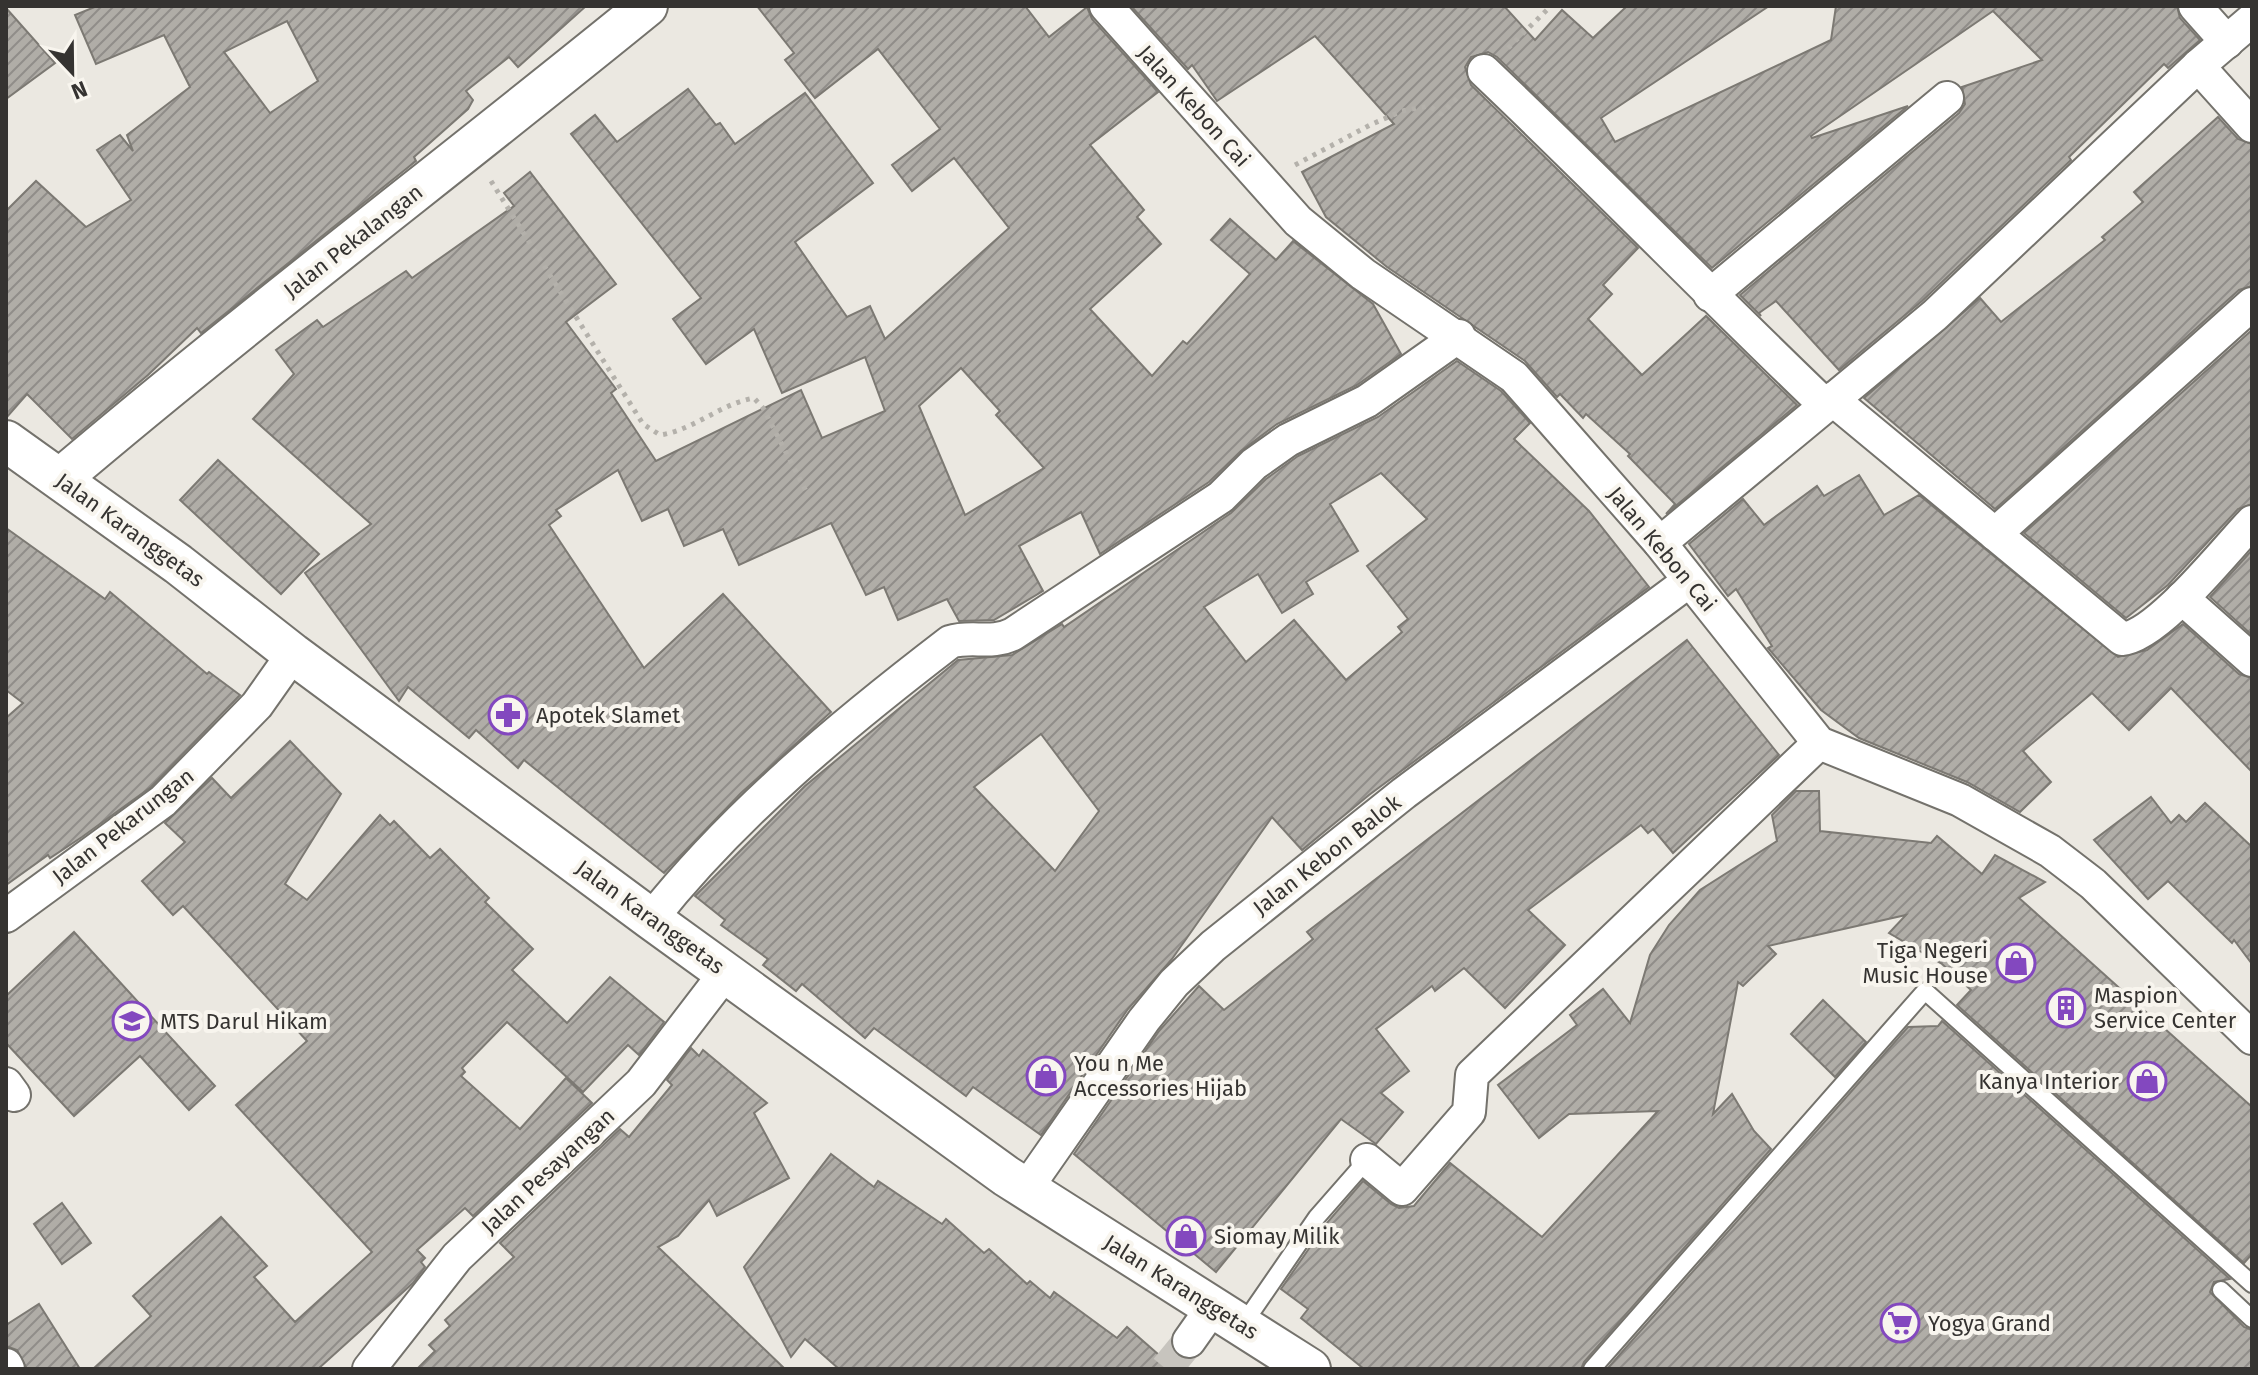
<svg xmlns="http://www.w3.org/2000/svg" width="2258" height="1375" font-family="'Fira Sans',sans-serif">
<defs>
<pattern id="building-hatch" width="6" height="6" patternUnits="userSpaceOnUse" patternTransform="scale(2)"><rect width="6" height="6" fill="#b0ada7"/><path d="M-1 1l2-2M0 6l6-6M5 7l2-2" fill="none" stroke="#908d89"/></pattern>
</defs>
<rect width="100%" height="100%" fill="#ebe8e1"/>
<g fill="url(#building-hatch)" stroke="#7c7973" stroke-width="2" fill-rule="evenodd">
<path d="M97 6H586L518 67 509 57 466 91 473 100 468 109 414 157 416 161 201 333 197 328 148 375 72 439 27 394 6 418V211L36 181 86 227 131 200 97 150 120 135 133 151 127 135 190 87 164 35 96 64 75 15ZM287 21 318 81 270 113 224 52Z"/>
<path d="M757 6H1025L1049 37 1087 7 1092 19 1158 92 1090 145 1144 210 1137 217 1161 244 1090 309 1152 376 1183 341 1187 344 1250 274 1211 240 1230 219 1276 260 1293 241 1373 304 1401 354 1357 385 1277 424 1241 451 1209 482 1100 554 1081 512 1019 546 1043 591 994 620 959 621 947 599 898 620 884 587 866 595 831 523 739 565 723 529 684 546 668 509 642 521 618 470 556 510 561 516 549 525 644 668 723 594 831 712 741 793 664 873 524 760 518 768 476 730 469 738 408 687 399 701 305 573 371 524 253 419 294 374 276 350 317 320 323 327 406 271 412 278 514 206 504 193 530 172 616 284 566 322 616 389 611 393 656 461 801 390 822 438 885 411 865 357 782 393 754 329 706 364 673 319 701 298 571 134 595 115 617 142 688 89 716 125 720 123 735 144 805 93 873 183 795 242 847 317 870 306 885 339 1009 228 954 158 912 191 892 165 940 129 878 49 815 98 785 60 794 53ZM961 368 1000 411 996 415 1044 468 965 515 919 406Z"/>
<polygon points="1131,6 1504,6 1535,40 1562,10 1593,38 1627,6 1769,6 1601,118 1615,142 1831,40 1836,6 2177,6 2180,18 2200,40 2168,68 2164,64 2069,157 2071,160 1922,301 1839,370 1776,301 1759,313 1761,316 1740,295 1959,113 1965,104 1962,87 2042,60 1993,11 1811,136 1812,138 1908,106 1712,268 1497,57 1488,52 1471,57 1465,67 1471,85 1638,248 1603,285 1612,294 1588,319 1642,375 1706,316 1797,405 1666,514 1675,504 1628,456 1630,454 1586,414 1583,418 1560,394 1557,397 1525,361 1387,267 1326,217 1302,172 1394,124 1315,36 1217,101 1192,65 1188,69"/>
<polygon points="6,8 55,63 6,99"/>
<polygon points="2218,117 2238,139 2252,144 2252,286 2239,290 1995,509 1864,398 1980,298 2001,322 2105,240 2102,237 2143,202 2134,192"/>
<polygon points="2252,330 2252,504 2238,509 2168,585 2126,618 2024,533"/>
<path d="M1457 361 1501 391 1530 423 1514 439 1589 511 1649 587 1369 795 1302 850 1272 817 1172 959 1128 1009 1041 1135 973 1087 966 1096 874 1028 865 1038 802 984 796 991 763 965 768 959 721 925 725 920 695 896 805 786 958 660 1012 655 1062 624 1064 627 1231 513 1266 479 1298 456 1378 417ZM1381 473 1427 519 1367 566 1408 619 1398 627 1402 632 1346 680 1294 620 1246 662 1204 607 1258 574 1282 613 1313 594 1306 582 1358 551 1330 504ZM1041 734 1099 811 1055 871 974 787Z"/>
<polygon points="218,460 319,554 281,594 180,500"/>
<polygon points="1859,475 1884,515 1919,495 2118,657 2147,650 2183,624 2239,674 2252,678 2252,772 2171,688 2129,730 2092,693 2023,751 2051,782 2020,812 1967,782 1859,738 1821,710 1768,648 1772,646 1736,589 1728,596 1689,544 1743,499 1764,525 1817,486 1824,496"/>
<polygon points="6,528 105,599 110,592 207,674 209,672 240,695 151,787 82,837 50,858 48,855 6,885 6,718 23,703 6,690"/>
<polygon points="2252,550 2252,635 2210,597"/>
<polygon points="1687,640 1779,755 1673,853 1653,829 1648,833 1641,825 1528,910 1565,945 1505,1008 1464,968 1435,991 1432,986 1376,1029 1409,1071 1381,1093 1403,1112 1376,1144 1341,1119 1216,1272 1074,1154 1159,1031 1199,986 1224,1010 1313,939 1307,932"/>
<polygon points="290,741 341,794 285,884 307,900 380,815 390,825 394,821 430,858 440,849 489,898 485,902 533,949 512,970 567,1023 610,977 664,1022 639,1055 628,1045 583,1092 507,1022 462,1068 465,1072 461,1076 520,1129 566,1078 592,1103 473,1216 465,1208 417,1250 425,1258 421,1262 425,1267 413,1283 318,1369 93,1369 151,1316 133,1296 221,1217 267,1266 254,1277 295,1322 372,1252 236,1105 307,1041 183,906 173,915 142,881 185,842 165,823 212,778 231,798"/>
<polygon points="1796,791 1819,791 1820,831 1931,843 1937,836 1982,874 1995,855 2045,882 2019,898 2252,1107 2252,1254 2244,1263 1957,1005 1971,990 1942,964 1889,933 1906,915 1768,946 1776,954 1743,986 1738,982 1713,1114 1732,1094 1754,1131 1771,1149 1584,1362 1581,1369 1364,1369 1301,1318 1308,1309 1281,1289 1326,1224 1363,1181 1391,1204 1399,1208 1414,1206 1450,1163 1542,1237 1658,1111 1569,1114 1539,1138 1498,1085 1577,1025 1570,1015 1603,989 1630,1023 1650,955 1669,925 1700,890 1777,841 1772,815"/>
<polygon points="2151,797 2171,823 2179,815 2186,822 2205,803 2252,847 2252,964 2234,940 2232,943 2168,881 2148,899 2094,840"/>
<polygon points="74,932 215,1086 189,1110 140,1056 74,1116 6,1043 6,996"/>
<polygon points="1823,1000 1866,1042 1835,1077 1791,1034"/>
<polygon points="1942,1021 2230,1279 2214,1282 2210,1292 2244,1327 2252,1330 2252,1369 1607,1369 1908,1027 1938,1026"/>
<polygon points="691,1048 699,1056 703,1050 767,1103 754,1113 789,1178 717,1216 709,1200 678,1236 658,1247 785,1369 417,1369 435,1351 429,1345 450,1326 445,1320 514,1257 500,1243 620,1129 629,1137 672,1085 667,1080"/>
<polygon points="831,1154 874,1187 878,1181 942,1224 946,1219 984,1253 989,1249 1027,1284 1030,1281 1050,1298 1054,1292 1117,1338 1127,1327 1175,1369 839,1369 805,1339 791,1357 744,1267"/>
<polygon points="62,1203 91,1243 62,1264 34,1224"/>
<polygon points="39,1304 80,1369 27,1369 17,1350 6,1346 6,1325"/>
</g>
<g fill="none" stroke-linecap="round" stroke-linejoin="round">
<polyline stroke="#c7c4be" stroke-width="32" stroke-dasharray="32 16" stroke-linecap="butt" points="1166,1369 1189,1341"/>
<g stroke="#74726c" stroke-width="20">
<g id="service">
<polyline points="2221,1290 2252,1319"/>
<polyline points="1242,1326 1317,1217 1367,1160"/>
<polyline points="1592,1369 1925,991 2252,1284"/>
</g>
</g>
<g stroke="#74726c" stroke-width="36">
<g id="minor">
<polyline points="1106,6 1298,221 1363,274 1514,377 1660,543 1819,743 1960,800 2050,851 2093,884 2252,1038"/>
<polyline points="2195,6 2227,42"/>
<polyline points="2198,66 2252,126"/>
<path d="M1484 71C1600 181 1710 295 1825 405"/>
<polyline points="1710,295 1947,98"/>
<path d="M1832 399 2122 639C2158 636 2226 549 2252 522"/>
<polyline points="1995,534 2252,304"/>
<polyline points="1660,543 1935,315 2198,66 2252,20"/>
<polyline points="2182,598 2252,660"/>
<polyline points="6,916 163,801 257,705 293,654"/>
<path d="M651 919C735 813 843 724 950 642 972 635 991 645 1013 634L1221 497 1254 464 1288 440 1367 401 1459 336"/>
<polyline points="6,1084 14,1095"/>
<polyline points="1367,1160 1402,1189 1469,1112 1472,1075 1819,743"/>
<polyline points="1026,1189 1144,1020 1174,983 1213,946 1404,793 1689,581"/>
<polyline points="1189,1341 1213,1307"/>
<polyline points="6,1365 8,1369"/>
<polyline points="369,1369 457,1257 641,1083 726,972"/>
</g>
</g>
<g stroke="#74726c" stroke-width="44">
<g id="tertiary">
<polyline points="6,441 178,564 293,654 651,919 1006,1176 1310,1369"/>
<path d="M61 478C252 316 452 165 647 6"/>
</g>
</g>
<g stroke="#b4b1ab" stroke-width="5" stroke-dasharray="4 6" stroke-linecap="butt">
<polyline points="1508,48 1551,6"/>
<polyline points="1295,165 1370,125 1402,111 1429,106 1441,114 1461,94"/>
<path d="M491 181 643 424 660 435C694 430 720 404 754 398L763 408 807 493"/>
</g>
<use href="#service" stroke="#fff" stroke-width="16"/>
<use href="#minor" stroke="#fff" stroke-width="32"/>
<use href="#tertiary" stroke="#fff" stroke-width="40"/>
</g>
<defs>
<g id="pharmacy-ring" transform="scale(2)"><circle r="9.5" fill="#f8f5ee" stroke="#8348bf" stroke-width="1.5"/><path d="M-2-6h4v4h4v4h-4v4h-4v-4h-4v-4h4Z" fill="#8348bf"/></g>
<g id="shop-ring" transform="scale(2)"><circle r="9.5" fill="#f8f5ee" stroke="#8348bf" stroke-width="1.5"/><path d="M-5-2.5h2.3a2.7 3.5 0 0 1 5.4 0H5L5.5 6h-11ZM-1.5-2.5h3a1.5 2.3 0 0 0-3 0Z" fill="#8348bf"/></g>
<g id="building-ring" transform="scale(2)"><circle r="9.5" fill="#f8f5ee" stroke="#8348bf" stroke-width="1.5"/><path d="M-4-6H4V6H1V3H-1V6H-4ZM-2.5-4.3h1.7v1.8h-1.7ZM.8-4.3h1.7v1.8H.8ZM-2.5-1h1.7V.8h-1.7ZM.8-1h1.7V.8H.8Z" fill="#8348bf"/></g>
<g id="school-ring" transform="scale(2)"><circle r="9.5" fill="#f8f5ee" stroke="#8348bf" stroke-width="1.5"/><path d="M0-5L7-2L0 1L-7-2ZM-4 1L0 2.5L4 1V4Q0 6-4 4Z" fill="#8348bf"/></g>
<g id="supermarket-ring" transform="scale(2)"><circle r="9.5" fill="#f8f5ee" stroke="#8348bf" stroke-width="1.5"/><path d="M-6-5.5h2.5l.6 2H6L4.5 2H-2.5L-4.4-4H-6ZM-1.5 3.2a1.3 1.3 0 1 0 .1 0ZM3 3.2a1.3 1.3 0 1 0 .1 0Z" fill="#8348bf"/></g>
</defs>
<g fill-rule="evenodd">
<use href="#pharmacy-ring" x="508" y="715"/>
<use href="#shop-ring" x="2016" y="963"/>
<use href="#building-ring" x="2066" y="1008"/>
<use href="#school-ring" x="132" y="1021"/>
<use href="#shop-ring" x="1046" y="1076"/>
<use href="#shop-ring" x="2147" y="1081"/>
<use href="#shop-ring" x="1186" y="1236"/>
<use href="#supermarket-ring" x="1900" y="1323"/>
</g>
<g text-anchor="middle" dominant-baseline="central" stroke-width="8" stroke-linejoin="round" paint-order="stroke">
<g font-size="22" fill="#353331" stroke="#f8f5ee">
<text transform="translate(1194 106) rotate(48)">Jalan Kebon Cai</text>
<text transform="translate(353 241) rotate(-38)">Jalan Pekalangan</text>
<text transform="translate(130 530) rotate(36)">Jalan Karanggetas</text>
<text transform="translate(1662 549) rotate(50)">Jalan Kebon Cai</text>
<text transform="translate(123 826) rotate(-38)">Jalan Pekarungan</text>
<text transform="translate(1327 855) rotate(-38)">Jalan Kebon Balok</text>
<text transform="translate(650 917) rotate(36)">Jalan Karanggetas</text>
<text transform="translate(548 1171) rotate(-43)">Jalan Pesayangan</text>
<text transform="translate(1181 1287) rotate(32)">Jalan Karanggetas</text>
</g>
<g font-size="22" fill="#353331" stroke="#f8f5ee" text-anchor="start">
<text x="536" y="715">Apotek Slamet</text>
<text x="1988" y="950" text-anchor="end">Tiga Negeri<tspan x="1988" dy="25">Music House</tspan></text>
<text x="2094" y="995">Maspion<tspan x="2094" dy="25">Service Center</tspan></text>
<text x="160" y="1021">MTS Darul Hikam</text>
<text x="1074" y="1063">You n Me<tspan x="1074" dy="25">Accessories Hijab</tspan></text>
<text x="2119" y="1081" text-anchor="end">Kanya Interior</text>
<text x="1214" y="1236">Siomay Milik</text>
<text x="1928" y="1323">Yogya Grand</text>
</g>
</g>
<rect width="2258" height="1375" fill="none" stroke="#353331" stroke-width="16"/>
<g transform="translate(72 72) rotate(158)" stroke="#f8f5ee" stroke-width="6" paint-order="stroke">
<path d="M0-6L14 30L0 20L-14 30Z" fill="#353331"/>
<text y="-12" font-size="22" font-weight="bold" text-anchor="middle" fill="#353331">N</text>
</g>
</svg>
